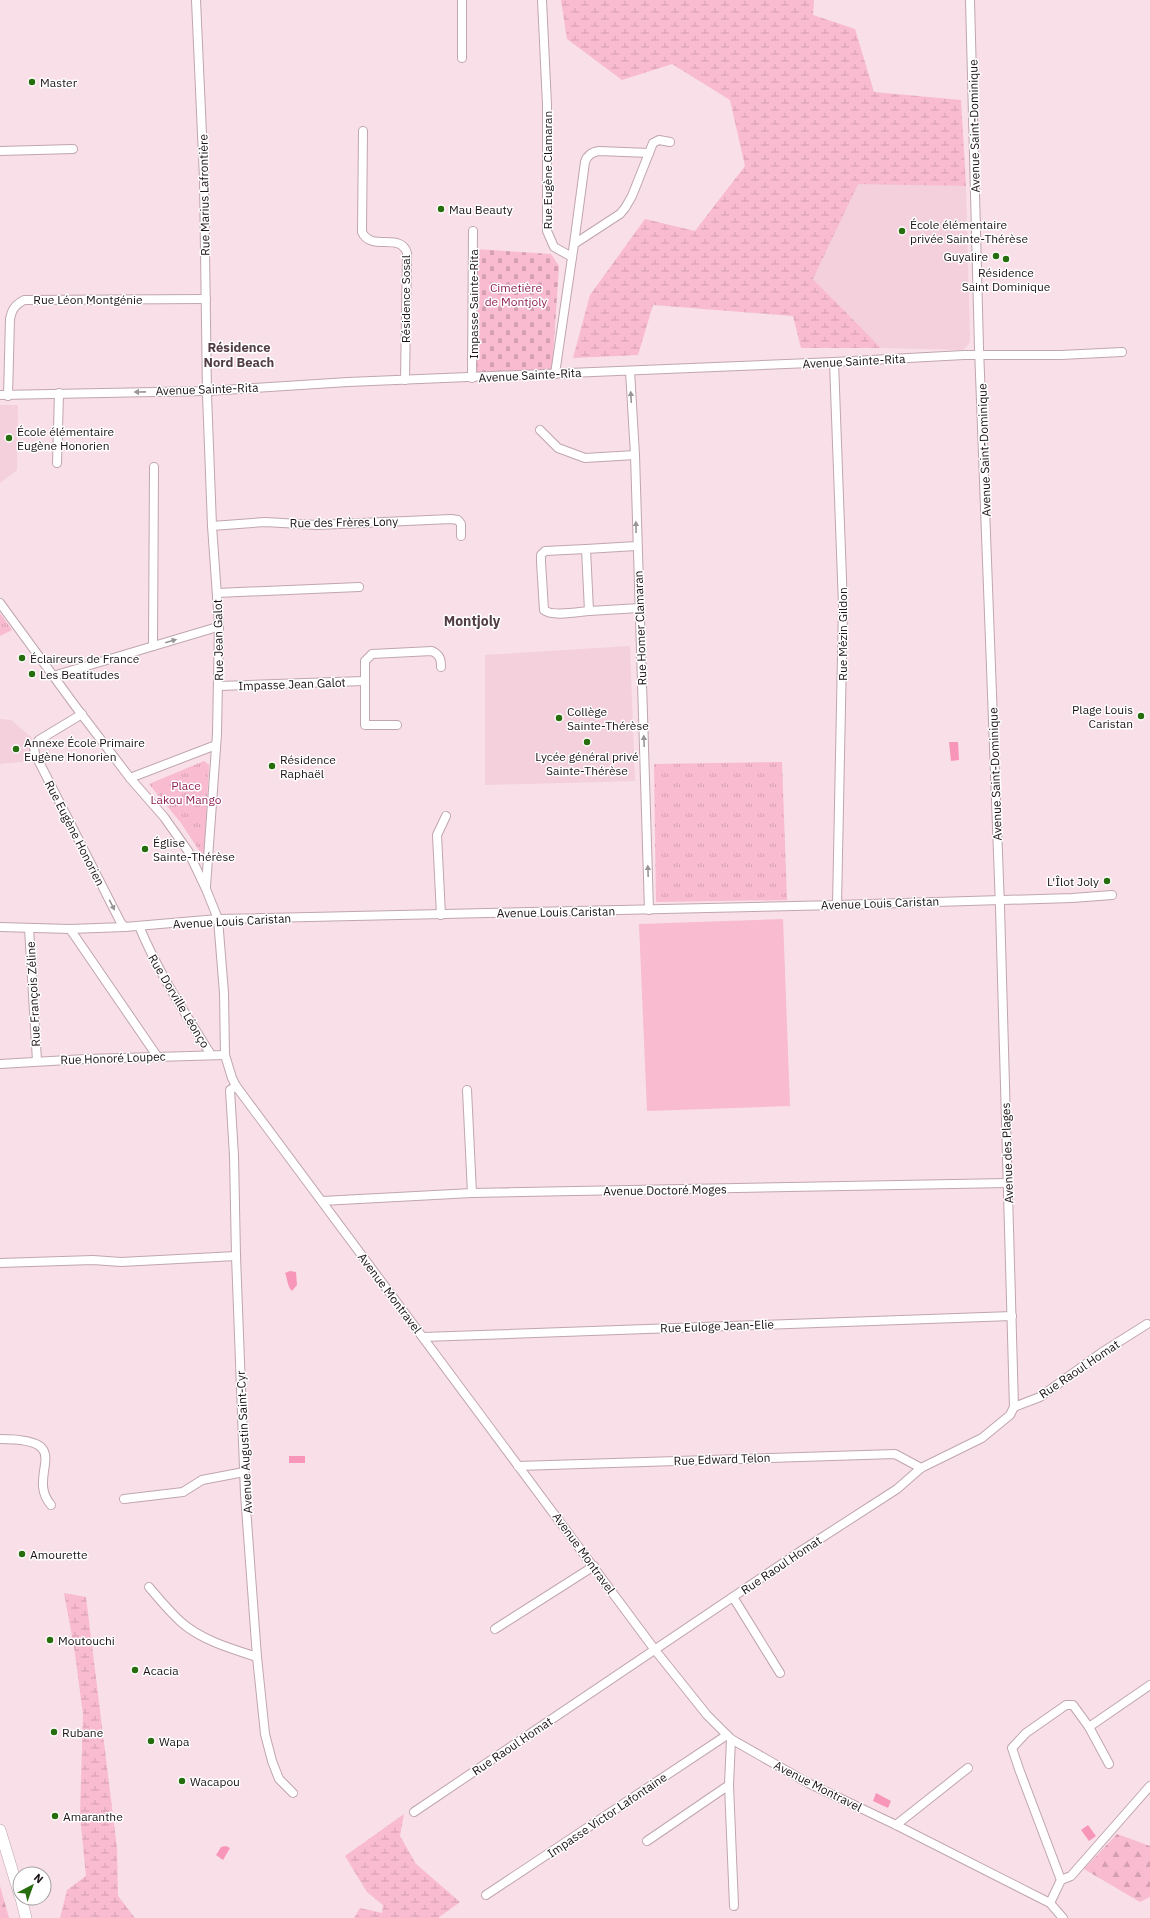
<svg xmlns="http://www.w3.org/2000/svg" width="1150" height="1918" font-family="'IBM Plex Sans',sans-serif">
<defs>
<pattern id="grass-tufts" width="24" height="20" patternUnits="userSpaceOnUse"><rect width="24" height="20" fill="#f8bbcf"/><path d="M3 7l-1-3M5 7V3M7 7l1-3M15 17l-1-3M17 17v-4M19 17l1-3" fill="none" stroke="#d4a0b1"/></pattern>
<pattern id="forest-firs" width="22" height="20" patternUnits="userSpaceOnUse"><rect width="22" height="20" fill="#f8bbcf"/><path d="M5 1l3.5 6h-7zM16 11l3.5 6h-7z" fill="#d4a0b1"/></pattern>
<pattern id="wetland-marsh" width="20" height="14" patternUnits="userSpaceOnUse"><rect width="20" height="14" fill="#f8bbcf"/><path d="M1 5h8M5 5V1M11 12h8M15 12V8" fill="none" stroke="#d4a0b1"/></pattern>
<pattern id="cemetery-stones" width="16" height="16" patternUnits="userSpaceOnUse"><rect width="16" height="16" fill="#f8bbcf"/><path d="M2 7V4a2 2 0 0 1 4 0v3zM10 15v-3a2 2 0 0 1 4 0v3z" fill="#d4a0b1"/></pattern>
</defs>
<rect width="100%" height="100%" fill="#f9dfe7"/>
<g fill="#f3d0db">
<polygon points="858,183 966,186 970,342 963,350 881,348 813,279"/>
<polygon points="0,405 18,405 17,470 0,483"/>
<polygon points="630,646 635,781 485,785 485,655"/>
<polygon points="0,719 11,720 32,738 32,761 0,764"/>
</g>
<g fill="url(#grass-tufts)">
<polygon points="0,613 12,630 0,636"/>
<polygon points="204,761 209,765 204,858 181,823 149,784"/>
<polygon points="782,762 787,900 656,902 654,764"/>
</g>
<g fill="url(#forest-firs)">
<polygon points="1117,1834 1150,1846 1150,1897 1140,1902 1084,1869"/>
<polygon points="0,1886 9,1918 0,1918"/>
</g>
<g fill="url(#wetland-marsh)">
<polygon points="561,0 814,0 813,15 855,29 874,92 961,100 966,186 858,184 813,279 881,348 801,348 793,316 653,305 638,355 573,358 590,295 645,219 695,231 745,166 730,100 672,64 622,80 567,39"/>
<polygon points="64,1593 86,1597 117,1848 118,1896 135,1918 60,1918 67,1890 86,1876 80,1815 83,1714 74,1647"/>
<polygon points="404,1814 400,1836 416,1864 460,1902 438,1918 354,1918 360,1908 382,1913 383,1905 367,1892 345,1856"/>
</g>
<polygon fill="url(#cemetery-stones)" points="476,249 551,254 559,266 552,370 472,375"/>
<polygon fill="#f8bbcf" points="783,919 790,1106 647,1111 639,924"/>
<g fill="#f896b9">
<polygon points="949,742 958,742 959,760 951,761"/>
<path d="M290 1271 296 1272 297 1285 292 1291C287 1286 288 1280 285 1273Z"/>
<rect x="289" y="1456" width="16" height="7"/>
<polygon points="876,1793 891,1801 888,1808 873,1801"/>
<polygon points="1088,1825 1096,1836 1089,1841 1081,1830"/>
<polygon points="226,1846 230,1848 223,1860 216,1855 221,1847"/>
</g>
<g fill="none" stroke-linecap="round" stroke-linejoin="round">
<g stroke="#c0a6ae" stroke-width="10">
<g id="street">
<polyline points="196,0 204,179 207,394 212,526 219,624 217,734 206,886"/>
<polyline points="462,0 462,58"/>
<polyline points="542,0 547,105 547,231 554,247 572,257"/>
<polyline points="970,0 979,348 1000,907 1014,1407"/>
<path d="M363 131 362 232C371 252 401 232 407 253L405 380"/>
<polyline points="0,151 73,149"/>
<path d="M574 244 585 162C587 155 592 152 599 151L649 153"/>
<polyline points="834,362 843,606 837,905"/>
<polyline points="630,371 635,455 649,910"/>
<polyline points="555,374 574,244 620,214 625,208 632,196 653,143 659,140 670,142"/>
<polyline points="472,378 473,231"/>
<polyline points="0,395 207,391 348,382 834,362 964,355 1061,355 1122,352"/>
<path d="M8 396 10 319C12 309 15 305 24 300L206 299"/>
<polyline points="540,430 558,448 585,458 635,455"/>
<polyline points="57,463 59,393"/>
<polyline points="212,526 265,522 317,525 451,519 458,520 461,524 461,536"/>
<polyline points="636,546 586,549 589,611 640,608"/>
<path d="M586 549 545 551 541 555V562L544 610C552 617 578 612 589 611"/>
<polyline points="217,593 359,587"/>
<polyline points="0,603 76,707 130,778 164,817 188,851 206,889 218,919 224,993 225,1055 232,1078 236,1086 655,1650 707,1715 731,1739 808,1783 896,1825 1050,1903 1063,1918"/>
<polyline points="153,646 154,467"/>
<polyline points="53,676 214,628 219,624"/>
<polyline points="219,686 364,681"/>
<polyline points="82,714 39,740 34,747 35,754 121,923 125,927"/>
<path d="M397 725H365V661L372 654 432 651C440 655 441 659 441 667"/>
<polyline points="130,778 216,745"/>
<polyline points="441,915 437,835 446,816"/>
<path d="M139 926C158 972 185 1013 211 1055"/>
<polyline points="0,927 70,929 125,927 218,919 837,905 1072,898 1112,895"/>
<polyline points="29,928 37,1061"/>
<polyline points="70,929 157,1056"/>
<polyline points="0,1064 85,1059 225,1055"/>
<polyline points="236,1086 230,1090 234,1156 236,1256 245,1494 257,1657 265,1734 272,1761 279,1779 293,1793"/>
<polyline points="467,1090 472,1193"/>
<polyline points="322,1201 472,1193 1008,1183"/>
<polyline points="0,1263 93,1260 121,1262 236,1256"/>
<polyline points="423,1337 1012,1316"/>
<path d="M0 1439C80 1439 24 1474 51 1505"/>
<polyline points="518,1466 895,1454 921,1468"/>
<polyline points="124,1499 183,1492 202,1480 244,1472"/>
<path d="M149 1587C159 1599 169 1611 181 1622 201 1640 232 1649 257 1657"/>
<polyline points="733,1597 780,1673"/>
<polyline points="495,1629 594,1566"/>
<polyline points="1089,1727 1150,1685"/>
<polyline points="729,1785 734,1906"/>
<polyline points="414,1812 801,1551 897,1489 921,1468 982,1438 1010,1415 1014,1407 1040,1397 1101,1353 1147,1324"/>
<polyline points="896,1825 968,1768"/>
<polyline points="647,1841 729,1785 731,1739"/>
<polyline points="1061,1880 1019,1769 1012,1748 1026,1733 1066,1705 1073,1705 1089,1727 1109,1764"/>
<polyline points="486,1895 727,1735"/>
<polyline points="1050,1903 1061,1880 1071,1876 1150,1786"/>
</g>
</g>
<g stroke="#c0a6ae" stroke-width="12">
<g id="secondary">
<polyline points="0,1830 20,1896"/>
<polyline points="21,1898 26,1918"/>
</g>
</g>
<use href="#street" stroke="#fff" stroke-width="8"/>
<use href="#secondary" stroke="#fff" stroke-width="11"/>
</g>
<defs><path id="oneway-solid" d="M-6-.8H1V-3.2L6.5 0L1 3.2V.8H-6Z"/></defs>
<g fill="#999596">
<use href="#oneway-solid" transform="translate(140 392) rotate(179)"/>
<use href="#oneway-solid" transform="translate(631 397) rotate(-93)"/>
<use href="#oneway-solid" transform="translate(636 527) rotate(-91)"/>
<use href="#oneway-solid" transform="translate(171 641) rotate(-16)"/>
<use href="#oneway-solid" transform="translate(644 741) rotate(-92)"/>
<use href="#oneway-solid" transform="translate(648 871) rotate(-92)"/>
<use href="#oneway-solid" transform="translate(112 905) rotate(63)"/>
</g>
<g fill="#266e0d" stroke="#fff" stroke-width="1.5">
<circle cx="32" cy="82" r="4"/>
<circle cx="441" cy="209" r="4"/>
<circle cx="902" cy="231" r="4"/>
<circle cx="996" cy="256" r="4"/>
<circle cx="1006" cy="259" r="4"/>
<circle cx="9" cy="438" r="4"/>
<circle cx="22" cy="658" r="4"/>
<circle cx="32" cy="674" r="4"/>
<circle cx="1141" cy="716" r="4"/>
<circle cx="559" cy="718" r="4"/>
<circle cx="587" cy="742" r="4"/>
<circle cx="16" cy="749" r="4"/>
<circle cx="272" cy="766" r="4"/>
<circle cx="145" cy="849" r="4"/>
<circle cx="1107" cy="881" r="4"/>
<circle cx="22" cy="1554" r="4"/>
<circle cx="50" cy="1640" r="4"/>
<circle cx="135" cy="1670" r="4"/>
<circle cx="54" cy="1732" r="4"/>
<circle cx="151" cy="1741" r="4"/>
<circle cx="182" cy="1781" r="4"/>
<circle cx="55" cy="1816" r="4"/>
</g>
<g text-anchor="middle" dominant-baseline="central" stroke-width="3" stroke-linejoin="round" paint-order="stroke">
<g font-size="12" fill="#1c1316" stroke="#fff" text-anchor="start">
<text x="40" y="82">Master</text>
<text x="449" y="209">Mau Beauty</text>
<text x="910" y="224">École élémentaire<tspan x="910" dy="14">privée Sainte-Thérèse</tspan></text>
<text x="988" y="256" text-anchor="end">Guyalire</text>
<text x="1006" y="272" text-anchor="middle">Résidence<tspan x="1006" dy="14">Saint Dominique</tspan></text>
<text x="17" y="431">École élémentaire<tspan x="17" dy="14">Eugène Honorien</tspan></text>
<text x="30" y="658">Éclaireurs de France</text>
<text x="40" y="674">Les Beatitudes</text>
<text x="1133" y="709" text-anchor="end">Plage Louis<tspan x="1133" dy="14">Caristan</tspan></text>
<text x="567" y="711">Collège<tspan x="567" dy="14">Sainte-Thérèse</tspan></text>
<text x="24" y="742">Annexe École Primaire<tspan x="24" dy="14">Eugène Honorien</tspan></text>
<text x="587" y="756" text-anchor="middle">Lycée général privé<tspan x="587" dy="14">Sainte-Thérèse</tspan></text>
<text x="280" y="759">Résidence<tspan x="280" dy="14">Raphaël</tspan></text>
<text x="153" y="842">Église<tspan x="153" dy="14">Sainte-Thérèse</tspan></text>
<text x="1099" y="881" text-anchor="end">L'Îlot Joly</text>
<text x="30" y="1554">Amourette</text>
<text x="58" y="1640">Moutouchi</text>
<text x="143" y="1670">Acacia</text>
<text x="62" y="1732">Rubane</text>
<text x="159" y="1741">Wapa</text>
<text x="190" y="1781">Wacapou</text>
<text x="63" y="1816">Amaranthe</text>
</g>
<g font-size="12" fill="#1c1316" stroke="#fff">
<text transform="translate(974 126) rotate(-91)">Avenue Saint-Dominique</text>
<text transform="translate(547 170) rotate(-90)">Rue Eugène Clamaran</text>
<text transform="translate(204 195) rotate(-91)">Rue Marius Lafrontière</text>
<text x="88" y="299">Rue Léon Montgénie</text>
<text transform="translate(405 299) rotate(-90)">Résidence Sosal</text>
<text transform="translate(473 304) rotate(-90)">Impasse Sainte-Rita</text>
<text transform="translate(854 361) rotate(-3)">Avenue Sainte-Rita</text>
<text transform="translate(530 375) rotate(-3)">Avenue Sainte-Rita</text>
<text transform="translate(207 389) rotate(-2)">Avenue Sainte-Rita</text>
<text transform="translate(984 450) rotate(-92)">Avenue Saint-Dominique</text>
<text transform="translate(344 522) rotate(-1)">Rue des Frères Lony</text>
<text transform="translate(640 628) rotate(-92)">Rue Homer Clamaran</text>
<text transform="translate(842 634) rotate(-90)">Rue Mézin Gildon</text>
<text transform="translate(218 640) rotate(-91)">Rue Jean Galot</text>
<text transform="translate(292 684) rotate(-2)">Impasse Jean Galot</text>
<text transform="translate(995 774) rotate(-92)">Avenue Saint-Dominique</text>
<text transform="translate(75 833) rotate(63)">Rue Eugène Honorien</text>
<text transform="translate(880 903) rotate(-2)">Avenue Louis Caristan</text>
<text transform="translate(556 912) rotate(-1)">Avenue Louis Caristan</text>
<text transform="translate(232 921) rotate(-3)">Avenue Louis Caristan</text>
<text transform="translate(33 994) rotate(-93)">Rue François Zéline</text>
<text transform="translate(179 1001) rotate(59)">Rue Dorville Léonço</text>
<text transform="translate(113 1058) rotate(-2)">Rue Honoré Loupec</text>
<text transform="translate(1007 1153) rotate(-92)">Avenue des Plages</text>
<text transform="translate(665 1190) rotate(-1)">Avenue Doctoré Moges</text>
<text transform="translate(390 1293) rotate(53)">Avenue Montravel</text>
<text transform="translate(717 1326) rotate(-2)">Rue Euloge Jean-Elie</text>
<text transform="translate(1079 1369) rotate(-34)">Rue Raoul Homat</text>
<text transform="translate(244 1442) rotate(-93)">Avenue Augustin Saint-Cyr</text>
<text transform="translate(722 1459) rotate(-2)">Rue Edward Telon</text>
<text transform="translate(584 1553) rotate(54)">Avenue Montravel</text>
<text transform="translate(781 1565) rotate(-34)">Rue Raoul Homat</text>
<text transform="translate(512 1746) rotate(-34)">Rue Raoul Homat</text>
<text transform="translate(818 1786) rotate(27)">Avenue Montravel</text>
<text transform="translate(607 1815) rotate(-34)">Impasse Victor Lafontaine</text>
</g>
<g font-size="12" fill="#922156" stroke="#fff">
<text x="516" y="287">Cimetière<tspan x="516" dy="14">de Montjoly</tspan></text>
<text x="186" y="785">Place<tspan x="186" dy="14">Lakou Mango</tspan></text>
</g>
<g font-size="13" font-weight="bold" fill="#533e45" stroke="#fff">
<text x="239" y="347">Résidence<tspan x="239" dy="15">Nord Beach</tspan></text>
</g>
<g font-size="14" font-weight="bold" fill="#533e45" stroke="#fff">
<text x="472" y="621">Montjoly</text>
</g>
</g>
<g transform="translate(32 1886) rotate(41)"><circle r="19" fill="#ffffff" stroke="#a4a1a2"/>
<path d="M0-3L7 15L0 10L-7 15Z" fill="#266e0d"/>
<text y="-6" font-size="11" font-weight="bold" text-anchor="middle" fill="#1c1316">N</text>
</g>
</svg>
